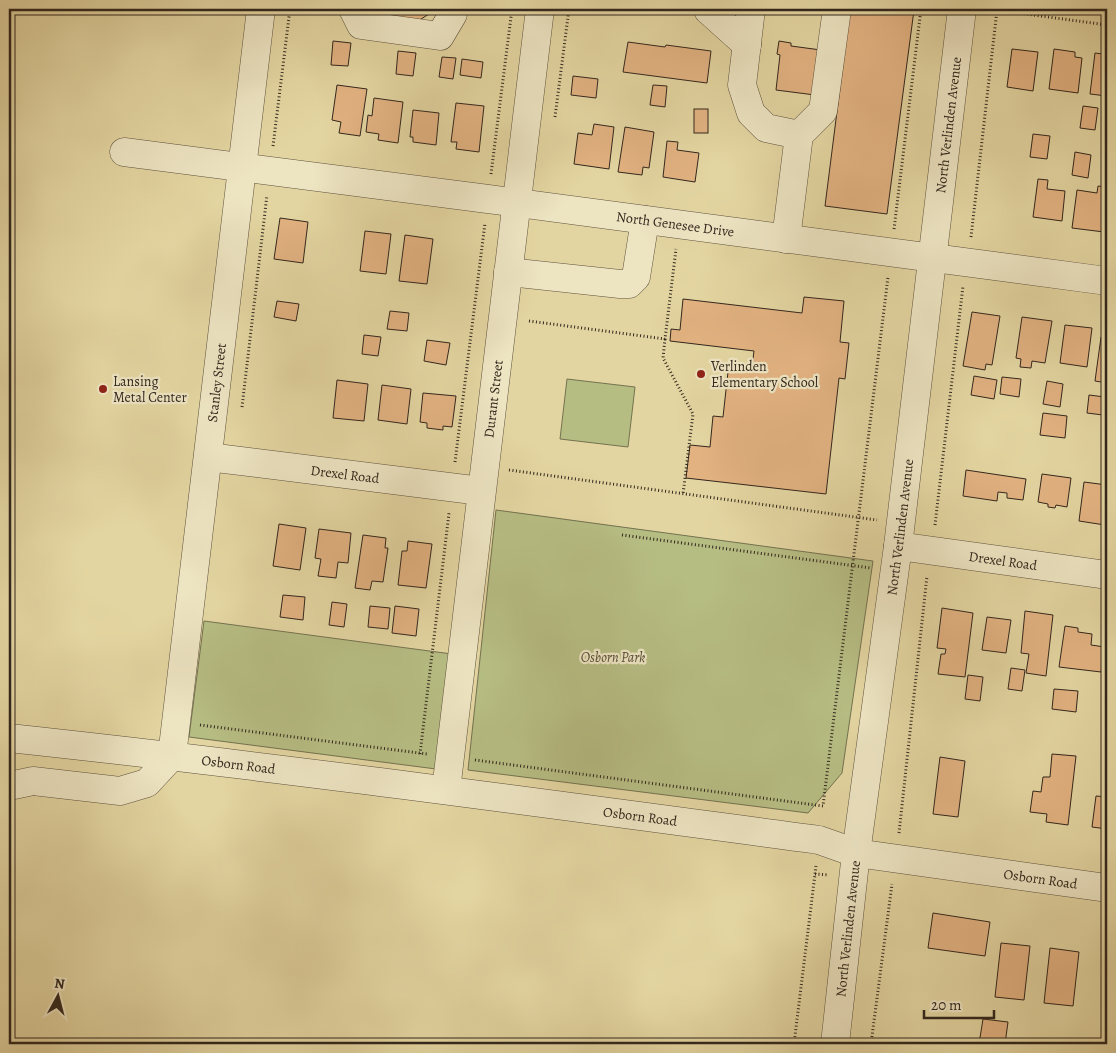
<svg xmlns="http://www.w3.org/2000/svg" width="1116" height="1053" font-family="Alegreya,serif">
<rect width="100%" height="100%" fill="#e3d5a1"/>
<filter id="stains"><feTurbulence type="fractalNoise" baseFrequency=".004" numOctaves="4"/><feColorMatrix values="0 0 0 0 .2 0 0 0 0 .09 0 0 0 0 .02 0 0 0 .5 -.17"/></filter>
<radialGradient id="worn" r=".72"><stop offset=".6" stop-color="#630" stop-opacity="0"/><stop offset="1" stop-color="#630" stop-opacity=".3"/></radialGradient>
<g fill="#b6bd83" stroke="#747250">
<polygon points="567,379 635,387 628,447 560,439"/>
<polygon points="496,510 873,561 842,773 808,813 468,770"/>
<polygon points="204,621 452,654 436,769 189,737"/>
</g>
<g fill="#e2b281" stroke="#32271d">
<polygon points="373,9 433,9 429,14 418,21 382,17"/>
<polygon points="850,9 914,10 887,214 825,206"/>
<polygon points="333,41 351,43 348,66 331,65"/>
<polygon points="779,41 791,43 791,46 821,50 815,95 776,90 780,55 777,54"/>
<polygon points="628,42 665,47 666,45 711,51 707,83 623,72"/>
<polygon points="1104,48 1107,49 1107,96 1090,94 1095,53 1103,54"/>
<polygon points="1012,49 1038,52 1033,91 1007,87"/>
<polygon points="1054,49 1075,52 1075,57 1082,58 1078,93 1049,89"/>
<polygon points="398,51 416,53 413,76 396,74"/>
<polygon points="442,57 456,58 453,79 439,77"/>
<polygon points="462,59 483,62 481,78 460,75"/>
<polygon points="573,76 598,79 596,98 571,95"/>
<polygon points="337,85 367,89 360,136 339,133 341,122 332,120"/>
<polygon points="653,85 667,86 665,107 650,105"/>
<polygon points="374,98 403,102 398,143 378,140 379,134 366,132 368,115 372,116"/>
<polygon points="456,103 484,106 479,152 456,149 457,142 451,142"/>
<polygon points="1083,106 1098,108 1095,130 1080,128"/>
<rect x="694" y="109" width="14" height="24"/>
<polygon points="413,110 439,113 436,145 413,142 413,137 410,137"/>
<polygon points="594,124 614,127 609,169 574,164 578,133 592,135"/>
<polygon points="625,127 654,132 649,168 643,167 642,175 618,172"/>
<polygon points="1033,134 1050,136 1047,159 1030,157"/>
<polygon points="667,141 678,142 677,150 699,153 695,182 663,177"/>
<polygon points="1075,152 1091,155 1088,178 1072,175"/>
<polygon points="1038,179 1048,180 1047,189 1065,191 1062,221 1033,217"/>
<polygon points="1098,186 1107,187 1107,205 1104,232 1072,228 1077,190 1097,193"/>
<polygon points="280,218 308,222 303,263 274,259"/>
<polygon points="365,231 391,234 386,274 360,271"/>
<polygon points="405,235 433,239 427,284 399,281"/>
<polygon points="804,297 844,301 840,342 849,343 845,379 839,378 826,494 686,478 690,445 710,447 713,416 723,417 729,363 752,366 754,351 670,341 671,329 680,330 683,299 802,313"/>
<polygon points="277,301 299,304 296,321 274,317"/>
<polygon points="390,311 409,313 407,331 387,329"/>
<polygon points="972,312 1000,316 992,365 986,364 985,370 963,366"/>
<polygon points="1022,317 1052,321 1045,363 1032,361 1031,368 1020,367 1021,359 1016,358"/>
<polygon points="1065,325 1092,328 1087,367 1060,363"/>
<polygon points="364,335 381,337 378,356 362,354"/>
<polygon points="1101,337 1107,338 1107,383 1095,381"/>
<polygon points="427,340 450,343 446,365 424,361"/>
<polygon points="974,376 997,380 994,399 971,395"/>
<polygon points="1002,377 1021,379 1019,397 1000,394"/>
<polygon points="337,380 368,384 364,421 333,418"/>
<polygon points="1047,381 1063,384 1060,407 1043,404"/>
<polygon points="382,385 411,389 407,424 378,420"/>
<polygon points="423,393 456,396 452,427 443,426 443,430 427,428 427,423 420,422"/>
<polygon points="1089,395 1105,397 1103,415 1087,413"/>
<polygon points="1043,413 1067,416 1065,438 1040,435"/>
<polygon points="966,470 1026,479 1023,500 1007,498 1007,493 998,492 997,501 963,496"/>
<polygon points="1042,474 1071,478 1067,507 1056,505 1055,508 1048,507 1048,504 1038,502"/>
<polygon points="1084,482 1107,485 1107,507 1105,525 1079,521"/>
<polygon points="279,524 306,528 300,570 273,566"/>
<polygon points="319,529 351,533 348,563 338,562 336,578 318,576 321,559 315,558"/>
<polygon points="363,535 386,538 385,548 388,548 383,582 372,581 370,590 355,588"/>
<polygon points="408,541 432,544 426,588 398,585 402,551 407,551"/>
<polygon points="283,595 305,597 303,620 280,617"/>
<polygon points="332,602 347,604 344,627 329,625"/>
<polygon points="370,606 390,608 388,629 368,627"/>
<polygon points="395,606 419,609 416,636 392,633"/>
<polygon points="942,608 973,613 965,677 938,674 941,654 945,654 946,649 937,648"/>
<polygon points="1025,611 1053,615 1046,676 1026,673 1029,654 1021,653"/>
<polygon points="987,617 1011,620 1006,653 982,650"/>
<polygon points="1065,626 1078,628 1078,632 1092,634 1091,645 1105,647 1101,672 1059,667"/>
<polygon points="1011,668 1025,670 1022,691 1008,689"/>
<polygon points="968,675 983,677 980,701 965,699"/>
<polygon points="1054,689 1078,691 1076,712 1052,709"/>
<polygon points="1052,754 1076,756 1068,825 1046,822 1047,814 1030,812 1033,791 1041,792 1043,777 1050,777"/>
<polygon points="940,757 965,761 958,817 933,814"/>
<polygon points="1096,796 1107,797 1107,829 1092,827"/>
<polygon points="933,913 990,922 985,956 928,948"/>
<polygon points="1001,943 1030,946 1024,1000 995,997"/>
<polygon points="1050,948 1079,952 1073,1006 1044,1003"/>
<polygon points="983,1019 1008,1022 1005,1044 979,1044"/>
</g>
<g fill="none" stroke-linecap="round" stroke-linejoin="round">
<g stroke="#5e523e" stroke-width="29">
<g id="minor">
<polyline points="353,9 361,25 440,36 453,14 453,9"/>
<polyline points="751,9 742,85 751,113 766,128 799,135"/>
<polyline points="708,10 747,45"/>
<path id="s1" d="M124 152 488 199 1107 281"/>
<polyline points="786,239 799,135 823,111 837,9"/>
<polyline points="508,272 620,284 629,284 636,277 645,220"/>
<path id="s2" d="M208 457 481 491"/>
<path id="s3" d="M898 546 1107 575"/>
<path id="s4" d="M9 738C279 767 549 804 819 840L856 853 1107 888"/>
<path id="s5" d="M172 756 261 9"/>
<polyline points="9,786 33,781 120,791 147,783 172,756"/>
<path id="s6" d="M446 790 540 9"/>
<path id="s7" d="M835 1044 856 853 898 546 962 9"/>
</g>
</g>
<g stroke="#32271d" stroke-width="3" stroke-dasharray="1 2.5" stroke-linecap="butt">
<polyline points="555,117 569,9"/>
<polyline points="273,146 290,9"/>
<polyline points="491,174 512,9"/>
<polyline points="894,229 921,9"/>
<polyline points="971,237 997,10 1107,25"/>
<polyline points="529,321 665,339 676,249"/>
<polyline points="665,339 663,358 693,414 683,494"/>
<polyline points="242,407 267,195"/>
<polyline points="455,462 485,223"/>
<polyline points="509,470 877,520"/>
<polyline points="935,525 963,286"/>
<polyline points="622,535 871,568"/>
<polyline points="200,725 427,754"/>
<polyline points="420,754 449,513"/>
<polyline points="475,760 823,806 888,277"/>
<polyline points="899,833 927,576"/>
<polyline points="815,874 829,875"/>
<polyline points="794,1044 816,866"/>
<polyline points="871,1044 892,884"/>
</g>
<use href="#minor" stroke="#ede4c2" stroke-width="28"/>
</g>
<g fill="#8f2418" stroke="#ede4c2" stroke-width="2">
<circle cx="701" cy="374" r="5"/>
<circle cx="103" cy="389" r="5"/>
</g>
<g text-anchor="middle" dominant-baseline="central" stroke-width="4.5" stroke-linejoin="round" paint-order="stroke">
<g font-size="14" fill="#32271d" stroke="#ede4c2">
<text stroke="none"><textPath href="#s7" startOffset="926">North Verlinden Avenue</textPath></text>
<text stroke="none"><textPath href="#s1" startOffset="556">North Genesee Drive</textPath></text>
<text stroke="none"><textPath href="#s5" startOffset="376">Stanley Street</textPath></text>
<text stroke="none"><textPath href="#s6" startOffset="394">Durant Street</textPath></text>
<text stroke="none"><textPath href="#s2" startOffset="138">Drexel Road</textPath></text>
<text stroke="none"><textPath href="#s7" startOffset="521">North Verlinden Avenue</textPath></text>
<text stroke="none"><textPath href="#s3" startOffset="106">Drexel Road</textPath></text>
<text stroke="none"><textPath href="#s4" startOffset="231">Osborn Road</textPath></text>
<text stroke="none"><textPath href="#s4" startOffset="636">Osborn Road</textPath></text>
<text stroke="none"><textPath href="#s4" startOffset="1042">Osborn Road</textPath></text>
<text stroke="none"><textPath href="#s7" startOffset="116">North Verlinden Avenue</textPath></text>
</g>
<g font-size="14" fill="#32271d" stroke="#ede4c2" text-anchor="start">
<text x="711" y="366">Verlinden<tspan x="711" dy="16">Elementary School</tspan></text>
<text x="113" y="381">Lansing<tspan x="113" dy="16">Metal Center</tspan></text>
</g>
<g font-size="14" font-style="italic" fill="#534c36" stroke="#ede4c2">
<text x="613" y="657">Osborn Park</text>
</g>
</g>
<rect width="1116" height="1053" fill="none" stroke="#e3d5a1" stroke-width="30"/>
<rect x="10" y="10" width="1096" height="1033" fill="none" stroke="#32271d" stroke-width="2.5"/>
<rect x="15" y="15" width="1086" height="1023" fill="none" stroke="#32271d"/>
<g transform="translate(58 996) rotate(7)" stroke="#ede4c2" stroke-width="4" paint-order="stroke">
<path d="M0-4L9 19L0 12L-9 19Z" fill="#32271d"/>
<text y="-8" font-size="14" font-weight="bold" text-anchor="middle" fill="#32271d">N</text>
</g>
<path d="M924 1010v8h70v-8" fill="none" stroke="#32271d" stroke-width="2.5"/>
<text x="931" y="1010" font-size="15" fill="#32271d" stroke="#ede4c2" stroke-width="4" paint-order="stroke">20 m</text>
<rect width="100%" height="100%" filter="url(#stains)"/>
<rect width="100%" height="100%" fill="url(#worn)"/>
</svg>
